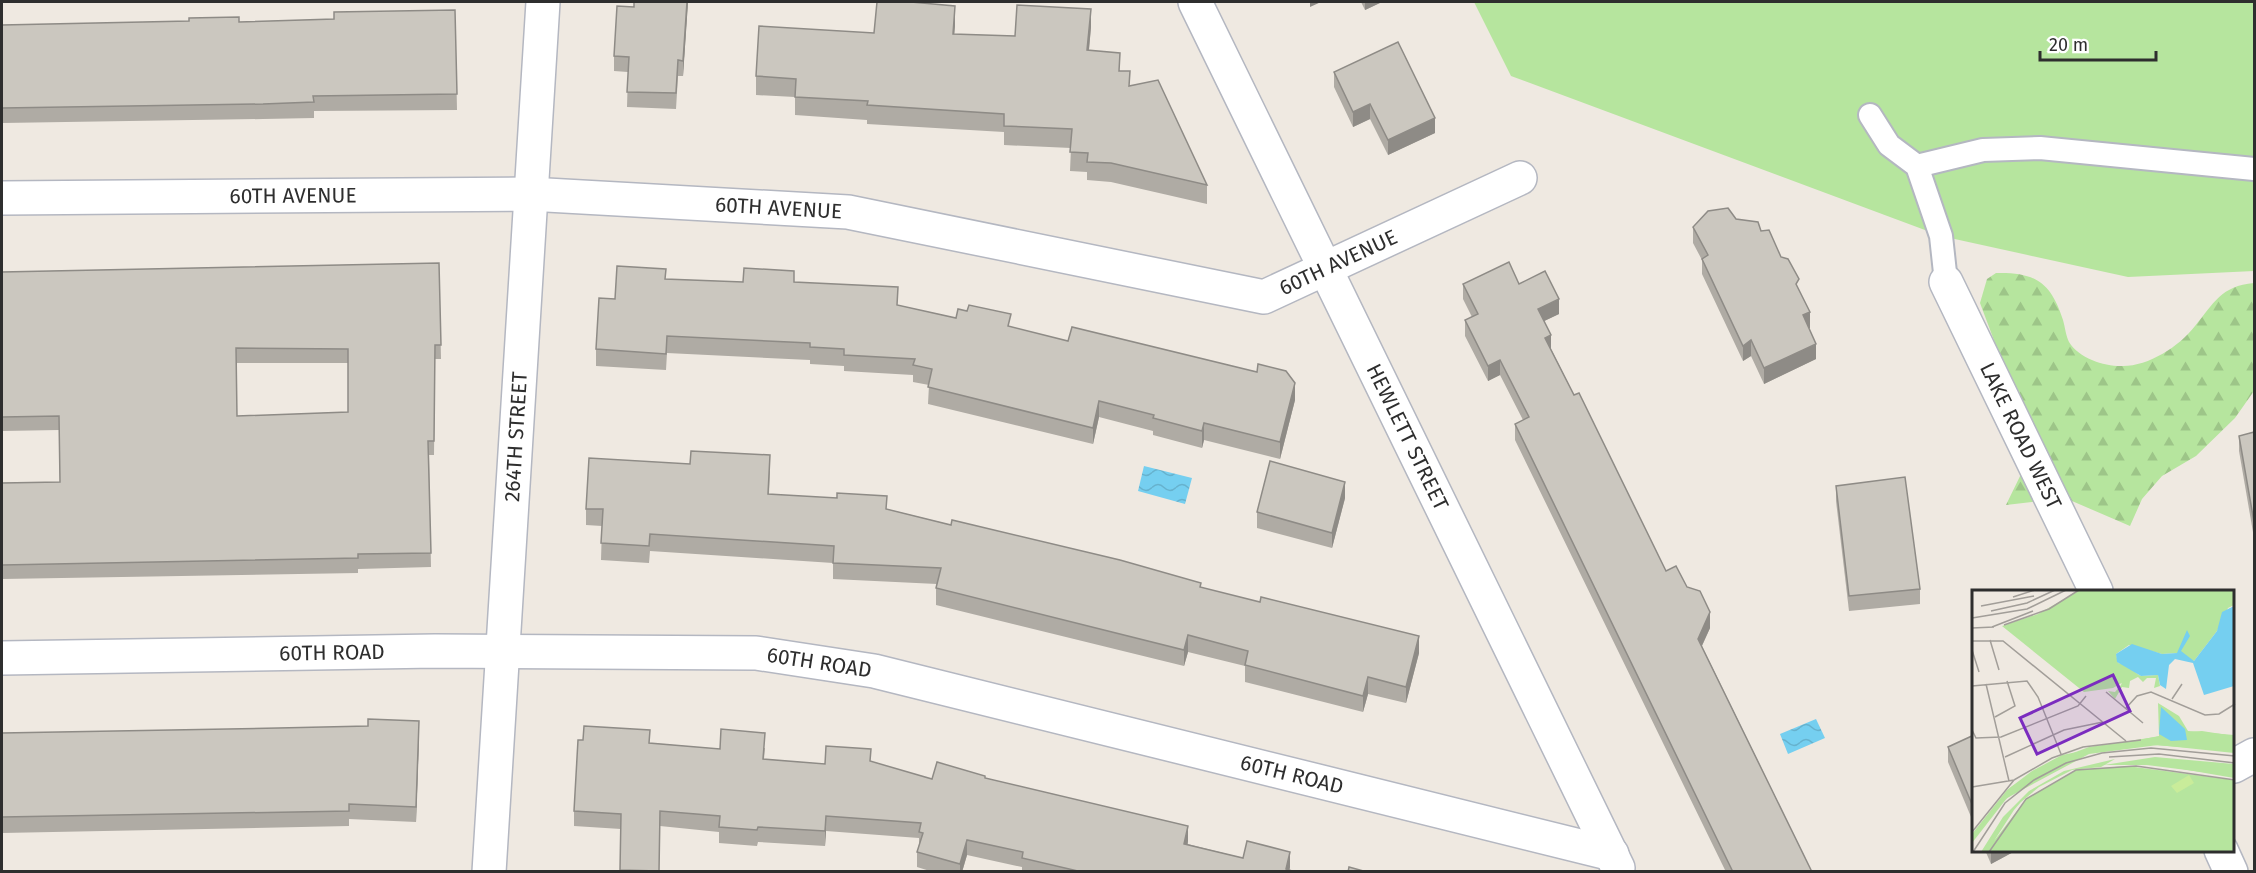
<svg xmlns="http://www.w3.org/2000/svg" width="2256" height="873" font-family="'Fira Sans',sans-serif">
<defs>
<pattern id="forest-firs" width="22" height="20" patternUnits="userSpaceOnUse" patternTransform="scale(1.5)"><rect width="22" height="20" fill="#b6e59e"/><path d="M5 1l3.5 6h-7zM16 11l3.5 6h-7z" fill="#9dc588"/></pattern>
<pattern id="water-waves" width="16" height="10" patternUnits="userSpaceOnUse" patternTransform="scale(1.5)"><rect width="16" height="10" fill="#75cff0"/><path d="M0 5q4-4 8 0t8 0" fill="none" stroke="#66b2ce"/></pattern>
</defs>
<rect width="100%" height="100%" fill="#efe9e1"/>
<polygon fill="#b6e59e" points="1474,2 2254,2 2254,271 2128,277 1941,236 1511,76"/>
<path fill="url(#forest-firs)" d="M1996 273C2036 272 2051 283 2063 320 2065 327 2066 336 2069 342 2079 358 2103 366 2121 366 2147 367 2179 347 2195 326 2214 303 2221 286 2254 283V391L2235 418 2196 456 2162 476 2142 499 2130 526 2065 498 2006 505 2024 468 2019 407 1980 303 1987 279Z"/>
<g fill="url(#water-waves)">
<polygon points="1144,466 1192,478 1185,504 1138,491"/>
<polygon points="1816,719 1825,738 1788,754 1780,734"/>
</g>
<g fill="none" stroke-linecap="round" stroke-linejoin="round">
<g stroke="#b4b7c1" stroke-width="26">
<g id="service">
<polyline points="1870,115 1889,145 1917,166 1941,236 1946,282"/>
<polyline points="1917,166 1983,150 2040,148 2254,169"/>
</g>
</g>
<g stroke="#b4b7c1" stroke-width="36">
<g id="minor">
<path id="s1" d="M1195 2 1618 868"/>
<path id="s2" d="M2 198 529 194 848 212 1264 297 1520 178"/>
<path id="s3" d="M1946 282 2096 591"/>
<path id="s4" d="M2 658 435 651 756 653 874 671 1612 854"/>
<polyline points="2234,766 2254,755"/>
<polyline points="2221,850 2231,872"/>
<path id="s5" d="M489 872 543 2"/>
</g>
</g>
<use href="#service" stroke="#fff" stroke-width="22"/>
<use href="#minor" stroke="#fff" stroke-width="33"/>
</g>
<g fill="#afaba4" fill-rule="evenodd">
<polygon points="688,2 683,76 678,76 676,109 627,107 628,72 614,71 614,56 634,7"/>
<polygon points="1361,2 1382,2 1365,10"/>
<polygon points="455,10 457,110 314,111 314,118 263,119 2,123 2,25 239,22 334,19"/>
<polygon points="955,25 954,34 1015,36 1091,27 1089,50 1120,71 1130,86 1207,185 1207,204 1111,182 1087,180 1087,172 1070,171 1071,148 1004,145 1004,132 867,124 867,120 795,115 795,97 756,95 756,76 874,33"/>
<polygon points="1334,72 1435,133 1388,155 1370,119 1353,127 1334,87"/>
<polygon points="1736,219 1761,231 1781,257 1810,328 1809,328 1816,359 1764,384 1751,356 1743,361 1702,274 1702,260 1693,243 1693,227"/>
<path d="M439 263 441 359H435L434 455H429L431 567 358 569V573L2 579V483L60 482 59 430 2 431V272ZM237 363H348V412L237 416Z"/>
<polygon points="666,279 743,282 794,282 956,318 1011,327 1295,400 1280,459 1204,440 1202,448 1153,435 1153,431 1099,417 1093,444 928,404 929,385 913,382 913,375 844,371 844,366 810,364 810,360 667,353 666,370 596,366 596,349"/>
<polygon points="1463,284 1519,284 1559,314 1544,321 1551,349 1574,395 1666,571 1687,587 1710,628 1702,646 1812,872 1726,872 1515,440 1515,424 1523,420 1500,375 1488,381 1465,336 1465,320 1472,317 1463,299"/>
<polygon points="2254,432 2254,538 2239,451 2239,436"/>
<polygon points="770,471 769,494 887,509 1201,587 1419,653 1406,703 1368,694 1363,712 1245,682 1245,666 1188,652 1184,666 936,605 936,588 937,584 833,579 833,563 650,551 649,563 601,560 602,526 586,525 586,509"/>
<polygon points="1836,486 1920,589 1920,604 1849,611 1836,501"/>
<polygon points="1345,498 1332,548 1257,528 1257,512"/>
<polygon points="2,733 419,736 416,822 349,819 349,826 2,833"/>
<polygon points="1974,735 1974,824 1948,762 1948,747"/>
<polygon points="583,740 650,743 720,749 765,748 764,759 825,764 871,762 932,779 985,778 1188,841 1188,844 1243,858 1290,867 1289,870 1295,872 1022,872 1022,867 967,855 962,872 933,872 917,867 917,852 919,845 919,838 826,831 825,846 758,842 757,846 719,843 719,832 660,826 659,872 620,872 621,829 574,826 574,811"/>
<polygon points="1985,850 2017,850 1991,864"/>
</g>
<g fill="#8e8b86">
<polygon points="687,2 688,2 683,76 683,61"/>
<polygon points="1310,2 1321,2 1310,7"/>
<polygon points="1365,2 1382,2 1365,10"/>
<polygon points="955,6 955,25 953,52 953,34"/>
<polygon points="1091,9 1091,27 1087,69 1087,50"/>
<polygon points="1370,104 1370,119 1353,127 1353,112"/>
<polygon points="1435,118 1435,133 1388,155 1388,140"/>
<polygon points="1559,299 1559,314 1538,324 1538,309"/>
<polygon points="1810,312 1810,328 1803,331 1803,315"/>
<polygon points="1551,335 1551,351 1545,338"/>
<polygon points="1751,340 1751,356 1743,361 1743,346"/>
<polygon points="1816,344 1816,359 1764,384 1764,368"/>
<polygon points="1500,360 1500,375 1488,381 1488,366"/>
<polygon points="1295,383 1295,400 1280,459 1280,442"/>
<polygon points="1099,401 1099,417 1093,444 1093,428"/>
<polygon points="1204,423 1204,440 1202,448 1202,431"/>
<polygon points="1345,482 1345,498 1332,548 1332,533"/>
<polygon points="1710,612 1710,628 1698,654 1698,639"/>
<polygon points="1188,635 1188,652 1184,666 1184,650"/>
<polygon points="1419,636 1419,653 1406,703 1406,687"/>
<polygon points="1368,677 1368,694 1363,712 1363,696"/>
<polygon points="419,721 419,736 416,822 416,807"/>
<polygon points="826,816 826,831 825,846 825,831"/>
<polygon points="1188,826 1188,841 1184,859 1184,844"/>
<polygon points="967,840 967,855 962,872 960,872 960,864"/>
<polygon points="1991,850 2017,850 1991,864"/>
<polygon points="1290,852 1290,867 1289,872 1286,869"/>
</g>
<g fill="#cbc7bf" stroke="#8e8b86" stroke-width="1.5" fill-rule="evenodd">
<polygon points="634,2 687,2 683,61 678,60 676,93 627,92 629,57 614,56 617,6 634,7"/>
<polygon points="877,2 911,2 955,6 953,34 1015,36 1017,5 1091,9 1087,50 1120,53 1119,71 1130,71 1129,86 1158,80 1207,185 1111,163 1087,162 1088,153 1070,152 1072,129 1004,126 1004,114 867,105 868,101 795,97 796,79 756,76 759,26 874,33"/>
<polygon points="455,10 457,94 313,96 314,102 263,104 2,108 2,25 189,21 189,18 239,17 239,22 334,19 334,12"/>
<polygon points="1398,42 1435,118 1388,140 1370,104 1353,112 1334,72"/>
<polygon points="1728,208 1736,219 1758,222 1761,231 1769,230 1781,257 1788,259 1799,279 1796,284 1810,312 1803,315 1816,344 1764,368 1751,340 1743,346 1702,259 1708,255 1693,227 1708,211"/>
<polygon points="1509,262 1519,284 1545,271 1559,299 1538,309 1551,335 1545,338 1574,395 1579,393 1666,571 1676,566 1687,587 1700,591 1710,612 1698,639 1812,872 1733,872 1515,424 1529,417 1500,360 1488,366 1465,320 1478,314 1463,284"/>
<path d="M439 263 441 345H435L434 441H428L431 553 358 554V558L2 565V483L60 482 59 416 2 417V272ZM236 348 348 349V412L237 416Z"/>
<polygon points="617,266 666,269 665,279 743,282 744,268 794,271 794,282 898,287 897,305 956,318 958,309 967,311 969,305 1011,314 1008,326 1068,341 1072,327 1257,372 1258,364 1286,371 1295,383 1280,442 1204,423 1202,431 1153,418 1154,415 1099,401 1093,428 928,387 932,369 913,365 915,359 844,355 844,349 810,347 810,343 667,336 666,354 596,349 599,298 615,299"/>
<polygon points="2254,432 2254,522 2239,436"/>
<polygon points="691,451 770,455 768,494 837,498 837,493 887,496 886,509 951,525 952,520 1120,560 1201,583 1200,587 1260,602 1261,597 1419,636 1406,687 1368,677 1363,696 1245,665 1248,651 1188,635 1184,650 936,588 941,568 833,563 834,546 650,534 649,546 601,543 603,509 586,509 589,458 690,464"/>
<polygon points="1270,461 1345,482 1332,533 1257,512"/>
<polygon points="1905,477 1920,589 1849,596 1836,486"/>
<polygon points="368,719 419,721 416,807 349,804 349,811 2,817 2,733 278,728 368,726"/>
<polygon points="584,726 650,730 649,743 720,749 721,729 765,733 763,759 825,764 826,746 871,749 870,761 932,779 937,762 985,776 985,778 1188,826 1184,844 1243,858 1247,841 1290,852 1286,869 1295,872 1082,872 1022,858 1023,852 967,840 960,864 917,852 923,833 919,832 921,823 826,816 825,831 758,827 757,830 719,827 720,816 660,811 659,871 620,870 621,814 574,811 578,740 583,740"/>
<polygon points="1974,735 1974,809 1948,747"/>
<polygon points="1349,867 1367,872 1348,872"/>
</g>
<g text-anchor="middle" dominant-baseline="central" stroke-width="4.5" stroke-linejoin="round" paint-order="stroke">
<g font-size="21" fill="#2e2e2e" stroke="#fff">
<text stroke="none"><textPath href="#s2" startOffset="291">60TH AVENUE</textPath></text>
<text stroke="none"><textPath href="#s2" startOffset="777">60TH AVENUE</textPath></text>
<text stroke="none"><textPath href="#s2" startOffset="1353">60TH AVENUE</textPath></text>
<text stroke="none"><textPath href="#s5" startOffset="436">264TH STREET</textPath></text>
<text stroke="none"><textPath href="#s1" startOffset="484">HEWLETT STREET</textPath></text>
<text stroke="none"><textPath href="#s3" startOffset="171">LAKE ROAD WEST</textPath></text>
<text stroke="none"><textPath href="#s4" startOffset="330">60TH ROAD</textPath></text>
<text stroke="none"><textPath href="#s4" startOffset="818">60TH ROAD</textPath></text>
<text stroke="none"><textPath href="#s4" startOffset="1304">60TH ROAD</textPath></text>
</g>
</g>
<g transform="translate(1972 590)">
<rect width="262" height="262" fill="#efe9e1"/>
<path d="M108 0H262V15L256 18 245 41 222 71 205 63 190 64 157 55 144 64 146 73 156 75 165 84 141 98 112 102 30 36 66 24ZM186 113 207 126 216 141 262 145V163L186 155 117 164 35 208 0 253V244L35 200 60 181 90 165 187 146ZM183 167 262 174V188L187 175H132ZM143 169 129 177 100 180 67 197 49 212 42 220 22 251 54 209 104 180 155 176 262 190V262H9L31 227 57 201 92 181Z" fill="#b6e59e"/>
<path d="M60 28 41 36 55 47 60 58 34 38ZM150 75 169 86 186 85 188 96 182 98 184 88H175L171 92 166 87 158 91 157 98 150 97 143 109 136 101 143 102 149 95 154 80ZM230 141 262 146V161L168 154 141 156 82 173 26 215 0 251 4 240 39 197 80 171 117 157 190 146 211 152 214 142ZM201 170 262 176V186L159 173Z" fill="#b6e59e"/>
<path d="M217 185 222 193 205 203 199 196Z" fill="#c9ec9a"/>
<path d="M262 16V96L232 105 221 73 203 69 197 75 194 99 188 95 186 85 169 86 145 72 144 64 160 54 190 64 205 63 215 40 218 46 209 61 222 71 245 41 250 22ZM189 117 213 139 215 150 199 151 187 144Z" fill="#75cff0"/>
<path fill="none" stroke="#a29e99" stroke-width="1.5" d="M41 7 63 0M9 16 62 6M19 21 55 13 83 0M0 28 55 19 94 0M32 35 77 19 107 0M20 37 61 21M0 38 22 37M18 50 27 80M0 51H31L154 151M0 60 7 82M14 94 37 191M0 96 55 91 66 107 89 164M134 102 171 133M200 109 210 94M154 118 165 106 179 102 233 125 247 124 263 114M23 127 43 116 35 91M0 140 4 148 29 147 106 116 114 106M33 167 92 140 131 132M137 167 187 164 263 173M0 197 42 190 80 168 111 157 169 150M0 242 42 190M1 262 33 213 62 190 94 173 130 163 179 158 263 166M17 262 54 209 104 180 164 176 263 190"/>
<path fill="#7b2cbf" fill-opacity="0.15" stroke="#7b2cbf" stroke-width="3" d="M141 85 158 121 65 164 48 128Z"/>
<rect width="262" height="262" fill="none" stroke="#2e2e2e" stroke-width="3"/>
</g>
<rect width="2256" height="873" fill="none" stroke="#2e2e2e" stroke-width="6"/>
<path d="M2040 51v9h116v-9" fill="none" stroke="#2e2e2e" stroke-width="3"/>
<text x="2049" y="51" font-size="18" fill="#2e2e2e" stroke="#ffffff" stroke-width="4.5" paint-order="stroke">20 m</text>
</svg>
